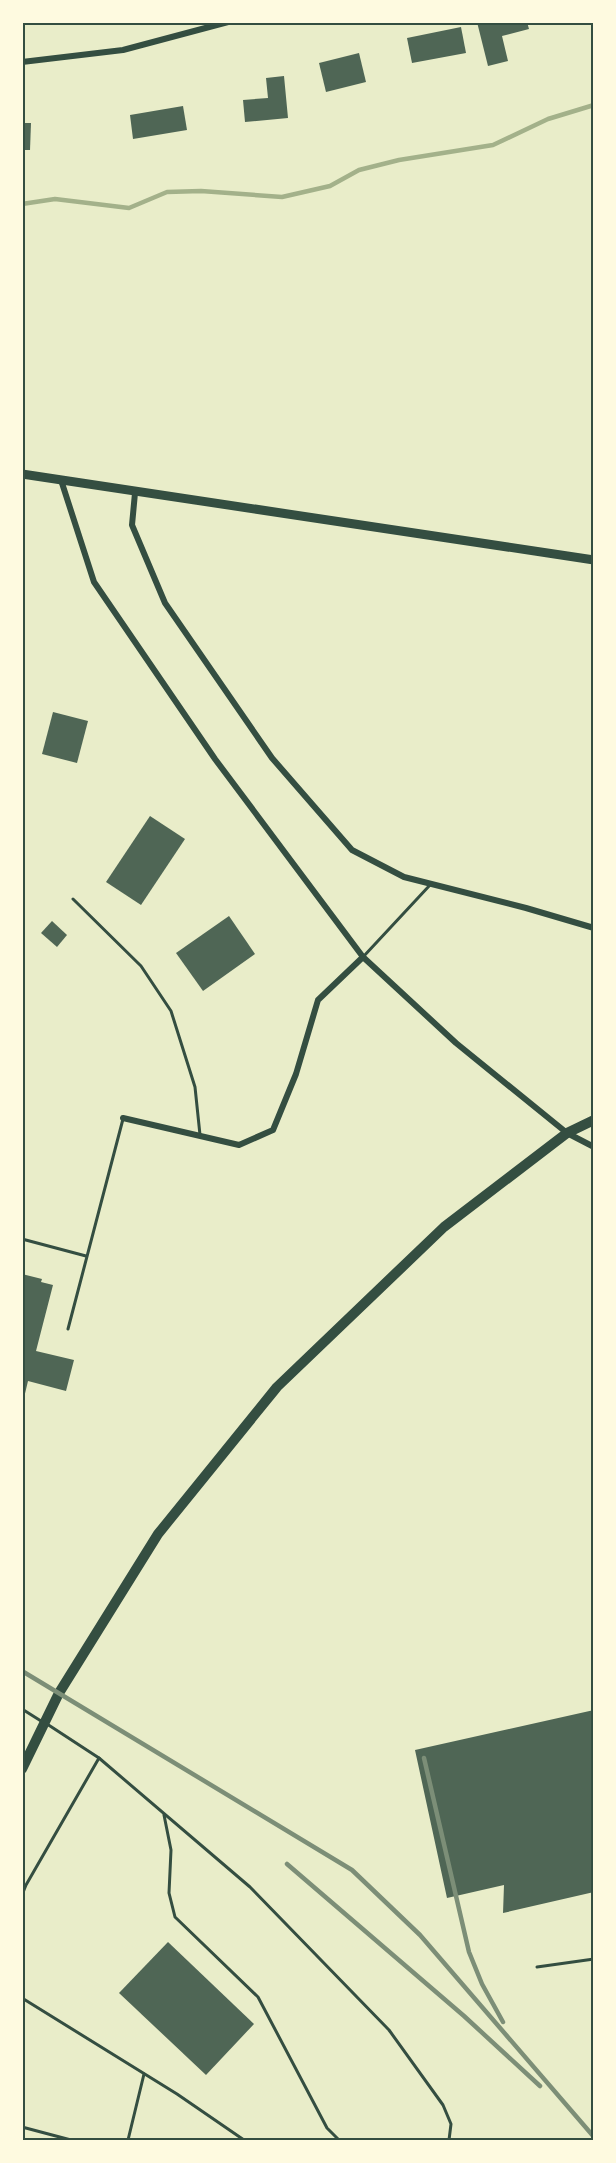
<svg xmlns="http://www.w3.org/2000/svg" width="616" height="2163" font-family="Poppins,sans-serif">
<rect width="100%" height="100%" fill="#e9edc9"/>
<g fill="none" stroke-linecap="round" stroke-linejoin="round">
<polyline stroke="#a3b18a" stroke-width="4.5" points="22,204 55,199 129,208 167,192 201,191 282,197 330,186 359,170 399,160 493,145 548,119 594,105"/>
</g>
<g fill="#4f6655">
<polygon points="477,22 527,22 529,29 502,36 508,61 488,66"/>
<polygon points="461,27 466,53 412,63 407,38"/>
<polygon points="359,53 366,82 326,92 319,63"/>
<polygon points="284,76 288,118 245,122 243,100 268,98 266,78"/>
<polygon points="183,106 187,130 133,139 130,115"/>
<polygon points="22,123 31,123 30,150 22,150"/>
<polygon points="53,712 88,721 77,763 42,754"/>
<polygon points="150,816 185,839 141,905 106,882"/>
<polygon points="229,916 255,954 203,991 176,953"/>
<polygon points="52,921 67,935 57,947 41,933"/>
<polygon points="22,1274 42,1279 41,1282 53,1285 36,1351 74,1360 66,1391 28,1381 23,1402"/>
<polygon points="594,1710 594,1892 503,1913 504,1885 447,1898 415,1750"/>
<polygon points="168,1942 254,2024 206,2075 119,1993"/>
</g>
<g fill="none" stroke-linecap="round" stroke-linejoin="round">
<g stroke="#344e41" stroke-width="3">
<polyline points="73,899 141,966 171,1011 195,1087 200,1135"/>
<polyline points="363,957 430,885"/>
<polyline points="22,1239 86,1256"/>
<polyline points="68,1329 123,1119"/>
<polyline points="22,1709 41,1721"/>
<polyline points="99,1758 250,1887 389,2030 443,2105 451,2124 449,2140"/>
<polyline points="164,1815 171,1850 169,1893 175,1917 258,1997 327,2128 339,2140"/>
<polyline points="22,1895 26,1885 99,1758 47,1724"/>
<polyline points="537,1967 594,1959"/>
<polyline points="22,1998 177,2094 244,2140"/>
<polyline points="22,2127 71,2140"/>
<polyline points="128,2140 144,2074"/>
</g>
<g stroke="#344e41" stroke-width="6">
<polyline points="22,62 123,50 228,22"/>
<polyline points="61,480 94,582 215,759 363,957 456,1043 567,1133 594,1147"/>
<polyline points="135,493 132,525 165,603 272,758 352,850 404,877 526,908 594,928"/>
<polyline points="123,1118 239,1145 273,1130 296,1074 318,1000 363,957"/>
</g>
<polyline stroke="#344e41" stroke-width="9" points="22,474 594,560"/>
<polyline stroke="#344e41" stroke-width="10" points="22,1769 59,1693 158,1534 277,1387 444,1227 567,1133 594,1120"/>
<g stroke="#7c8e77" stroke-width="4.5">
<polyline points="22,1671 352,1870 420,1935 594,2137"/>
<polyline points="424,1758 469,1952 482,1984 503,2022"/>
<polyline points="287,1864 464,2016 540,2086"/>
</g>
</g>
<rect width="616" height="2163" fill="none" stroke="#fefae0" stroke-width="48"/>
<rect x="24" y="24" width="568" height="2115" fill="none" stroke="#344e41" stroke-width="2"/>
</svg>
